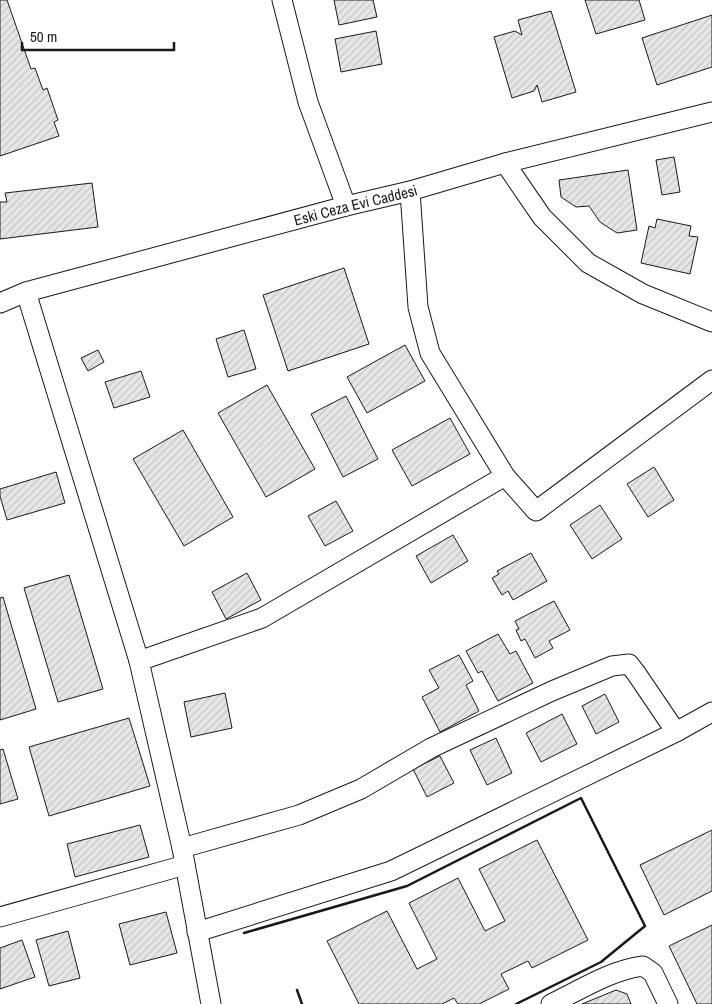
<svg xmlns="http://www.w3.org/2000/svg" width="712" height="1004" font-family="'Archivo Narrow',sans-serif">
<defs>
<pattern id="building-hatch" width="6" height="6" patternUnits="userSpaceOnUse" patternTransform="scale(1.25)"><rect width="6" height="6" fill="#e6e6e6"/><path d="M-1 1l2-2M0 6l6-6M5 7l2-2" fill="none" stroke="#c5c5c5"/></pattern>
</defs>
<rect width="100%" height="100%" fill="#fff"/>
<g fill="url(#building-hatch)" stroke="#1a1a1a">
<polygon points="0,0 7,0 31,69 35,68 43,90 47,88 58,120 54,122 59,136 0,156"/>
<polygon points="334,0 373,0 377,17 339,25"/>
<polygon points="585,0 639,0 645,20 596,34"/>
<polygon points="551,11 576,92 542,102 537,85 534,91 512,98 494,37 515,31 522,35 518,20"/>
<polygon points="712,15 712,67 657,85 642,38"/>
<polygon points="376,31 382,64 341,72 335,39"/>
<polygon points="674,157 680,192 662,195 656,160"/>
<polygon points="628,170 637,230 617,233 600,222 589,206 576,207 561,197 559,180"/>
<polygon points="92,183 98,227 0,239 0,202 7,202 5,193"/>
<polygon points="657,219 691,226 689,236 698,237 690,274 641,263 649,226 655,228"/>
<polygon points="344,268 369,344 288,371 263,295"/>
<polygon points="244,330 256,369 228,377 216,339"/>
<polygon points="405,345 425,381 367,413 347,377"/>
<polygon points="98,350 104,362 88,371 81,358"/>
<polygon points="141,371 150,397 114,408 105,382"/>
<polygon points="267,385 315,469 266,497 218,413"/>
<polygon points="346,396 378,459 343,477 311,414"/>
<polygon points="450,418 470,454 412,486 392,450"/>
<polygon points="183,430 233,517 184,546 133,459"/>
<polygon points="654,467 674,500 648,517 627,484"/>
<polygon points="56,472 65,503 7,520 0,496 0,489"/>
<polygon points="336,501 353,531 325,546 308,516"/>
<polygon points="600,505 622,539 592,559 570,525"/>
<polygon points="453,535 468,561 431,583 416,556"/>
<polygon points="531,553 547,581 513,600 508,591 502,595 492,578 499,574 497,571"/>
<polygon points="247,573 261,600 226,619 212,592"/>
<polygon points="69,575 103,689 58,702 24,588"/>
<polygon points="3,597 36,709 0,720 0,598"/>
<polygon points="554,601 570,630 549,641 553,648 535,658 525,639 521,641 516,630 519,629 515,621"/>
<polygon points="498,634 510,654 516,651 533,683 498,701 482,671 478,673 466,651"/>
<polygon points="459,655 473,681 466,685 479,711 440,732 422,697 439,688 429,670"/>
<polygon points="225,693 232,728 191,737 184,702"/>
<polygon points="605,694 619,722 596,734 582,706"/>
<polygon points="562,714 577,744 541,762 526,733"/>
<polygon points="129,718 150,786 49,816 29,747"/>
<polygon points="496,738 512,773 487,785 470,750"/>
<polygon points="3,749 18,799 0,804 0,750"/>
<polygon points="440,756 454,783 427,797 413,769"/>
<polygon points="140,825 149,857 75,877 67,844"/>
<polygon points="712,830 712,891 664,915 640,865"/>
<polygon points="537,840 588,940 532,968 528,961 501,974 509,989 479,1004 458,1004 454,998 442,1004 359,1004 327,941 387,911 417,969 437,959 409,903 458,878 485,931 505,921 479,869"/>
<polygon points="166,912 177,953 130,965 119,924"/>
<polygon points="712,925 712,1004 697,1004 669,946"/>
<polygon points="68,931 80,978 49,986 36,940"/>
<polygon points="22,940 35,977 0,989 0,948"/>
<polygon points="616,990 627,994 631,1004 582,1004"/>
</g>
<g fill="none" stroke-linecap="round" stroke-linejoin="round">
<g stroke="#1a1a1a" stroke-width="21">
<g id="minor">
<polyline points="282,0 308,102 346,206"/>
<polyline points="505,163 542,217 588,263 643,294 712,322"/>
<polyline points="410,191 418,307 430,353 505,476"/>
<polyline points="26,292 139,661 182,848 211,1004"/>
<path id="s1" d="M0 303 26 292 346 206 410 191 505 163 712 112"/>
<polyline points="139,661 262,618 505,476 536,511 712,380"/>
<polyline points="182,848 299,815 361,789 431,748 552,691 612,666 629,664 636,673 676,732"/>
<polyline points="0,917 185,865"/>
<polyline points="197,932 391,871 676,732 712,712"/>
<path d="M551 1004C580 990 611 970 643 966L653 973 668 1004"/>
</g>
</g>
<use href="#minor" stroke="#fff" stroke-width="19"/>
<g stroke="#1a1a1a" stroke-width="2.5">
<polyline points="244,933 407,886 581,798 645,926 601,962 516,1004"/>
<polyline points="297,990 302,1004"/>
</g>
</g>
<g text-anchor="middle" dominant-baseline="central" stroke-width="4" stroke-linejoin="round" paint-order="stroke">
<g font-size="15" fill="#1a1a1a" stroke="#fff">
<text stroke="none"><textPath href="#s1" startOffset="369">Eski Ceza Evi Caddesi</textPath></text>
</g>
</g>
<path d="M22 42v8h152v-8" fill="none" stroke="#1a1a1a" stroke-width="2.5"/>
<text x="30" y="42" font-size="15" fill="#1a1a1a" stroke="#ffffff" stroke-width="4" paint-order="stroke">50 m</text>
</svg>
